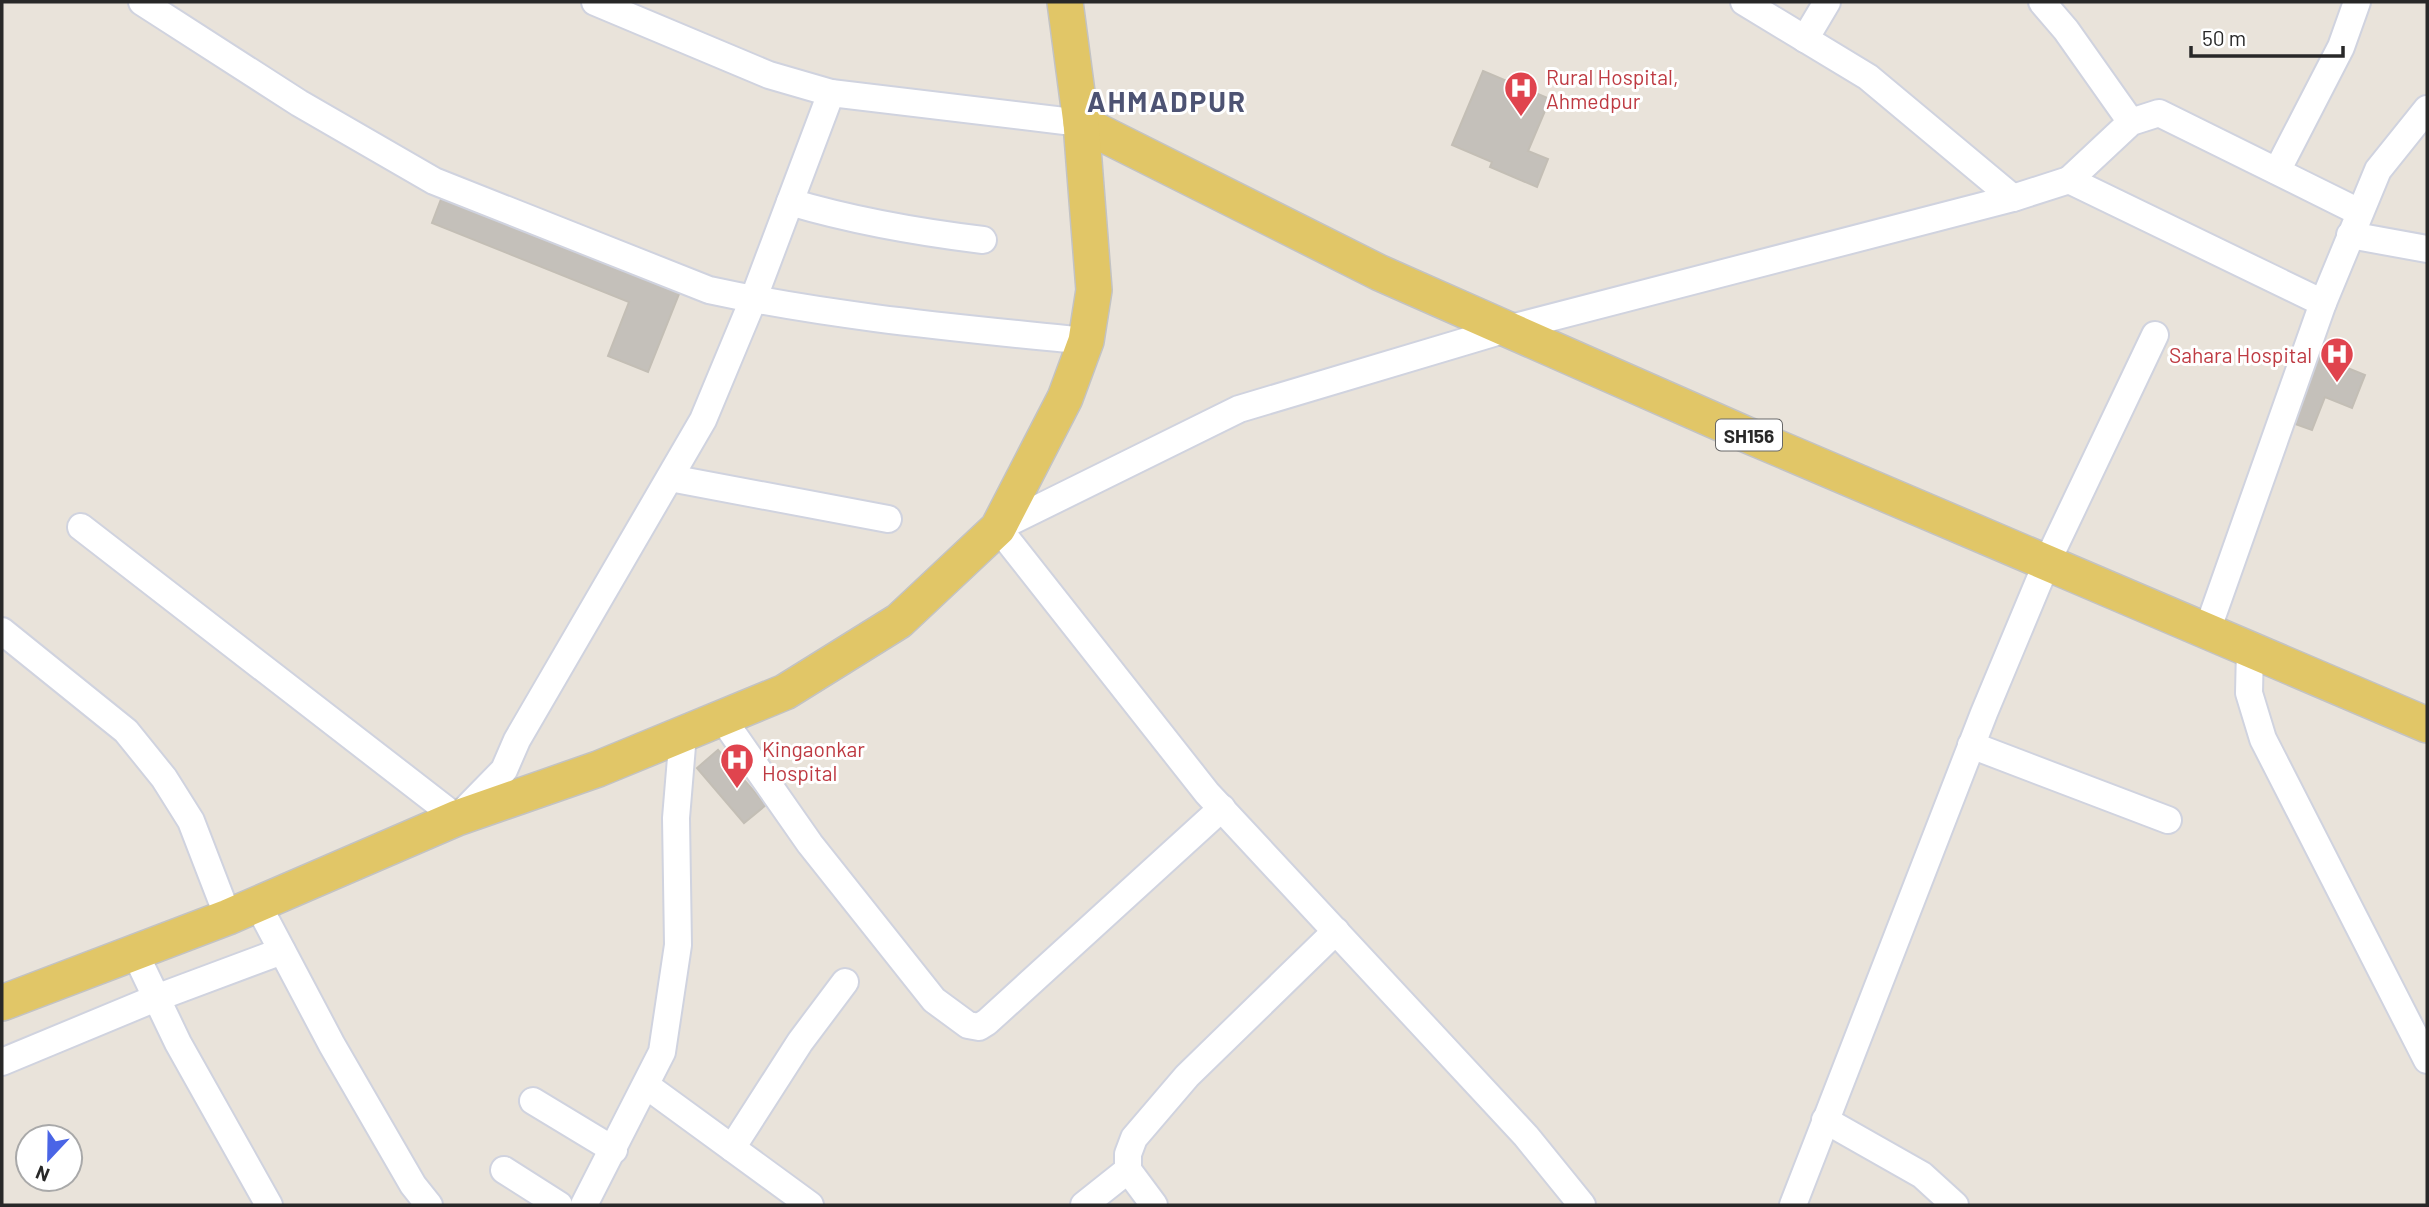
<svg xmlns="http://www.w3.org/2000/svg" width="2429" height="1207" font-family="Barlow,sans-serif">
<rect width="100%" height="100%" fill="#e9e3da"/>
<g fill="#c4c0ba" stroke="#c3beb5" stroke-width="2">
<polygon points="1483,71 1550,99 1528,151 1548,159 1537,187 1490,167 1492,162 1452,145"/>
<polygon points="443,194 681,289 648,372 608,356 629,302 432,223"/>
<polygon points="2313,354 2365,375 2352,408 2325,397 2312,430 2287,421"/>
<polygon points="718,750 766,805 744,823 697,768"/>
</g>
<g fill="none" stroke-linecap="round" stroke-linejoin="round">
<g stroke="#d0d3df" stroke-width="30">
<g id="minor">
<path d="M142 2 299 103 434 181 709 290C833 317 960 328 1086 341"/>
<polyline points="595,2 769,75 831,93 1081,123"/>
<polyline points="2042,2 2066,30 2131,122"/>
<polyline points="1805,39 1827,2"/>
<polyline points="2277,171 2341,47 2357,2"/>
<polyline points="2069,180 2131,122 2159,113 2359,212"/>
<polyline points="2013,198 2069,180 2323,303 2207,631"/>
<path d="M790 202C854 221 917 232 983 240"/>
<polyline points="2350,235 2427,249"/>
<polyline points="2323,303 2378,170 2427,109"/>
<polyline points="670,478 888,519"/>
<polyline points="81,527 457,818 504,770 517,740 703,420 753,300 831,93"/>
<polyline points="2,631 126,731 164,778 191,821 228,917"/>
<polyline points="2250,649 2249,693 2263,739 2427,1060"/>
<polyline points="722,718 810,844 934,1000 968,1025 979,1027 987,1022 1222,808"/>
<polyline points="1971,745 2168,820"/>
<polyline points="258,905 332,1045 413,1185 429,1205"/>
<polyline points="135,953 178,1043 269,1205"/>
<polyline points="2,1062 156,998 282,951"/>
<polyline points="647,1086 810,1205"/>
<polyline points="533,1101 614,1150"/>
<polyline points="1825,1120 1922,1175 1955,1205"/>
<polyline points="732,1148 800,1042 845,982"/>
<polyline points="504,1170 559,1205"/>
<polyline points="1128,1170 1154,1205"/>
<polyline points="584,1205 662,1052 678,945 676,818 683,734"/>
<polyline points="1084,1205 1128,1170 1128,1154 1134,1138 1187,1076 1336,931"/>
<polyline points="1582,1205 1526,1136 1207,793 998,528 1239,409 1507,329 2013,198 1868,77 1744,2"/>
<polyline points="1793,1205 1984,713 2047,562 2155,335"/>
</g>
</g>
<g stroke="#c3c3c3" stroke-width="38">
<g id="major">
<polyline points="1081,123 1380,273 1745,434 2427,725"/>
<polyline points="2,1003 228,917 457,818 598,769 785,692 899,621 998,528 1065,398 1086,341 1094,290 1081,123 1065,2"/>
</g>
</g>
<use href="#minor" stroke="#fff" stroke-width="26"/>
<use href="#major" stroke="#e1c667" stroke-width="35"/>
</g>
<defs>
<g id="hospital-pin" transform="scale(1.75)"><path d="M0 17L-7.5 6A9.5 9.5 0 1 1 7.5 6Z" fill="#e0444e" stroke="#fff"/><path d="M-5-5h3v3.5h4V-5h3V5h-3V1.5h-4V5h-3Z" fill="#fff"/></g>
</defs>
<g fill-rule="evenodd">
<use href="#hospital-pin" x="1521" y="88"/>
<use href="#hospital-pin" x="2337" y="354"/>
<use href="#hospital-pin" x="737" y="760"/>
</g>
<g text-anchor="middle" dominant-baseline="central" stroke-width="6" stroke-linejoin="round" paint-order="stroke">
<rect fill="#fff" stroke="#686868" stroke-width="2" x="1716" y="419.5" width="66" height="31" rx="5"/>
<g font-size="19" font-weight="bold" fill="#282828">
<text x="1749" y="435">SH156</text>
</g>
<g font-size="21" fill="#be3a42" stroke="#fff" text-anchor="start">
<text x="1546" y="76">Rural Hospital,<tspan x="1546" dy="24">Ahmedpur</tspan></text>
<text x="2312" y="354" text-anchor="end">Sahara Hospital</text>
<text x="762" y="748">Kingaonkar<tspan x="762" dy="24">Hospital</tspan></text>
</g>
<g font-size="28" font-weight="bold" letter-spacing="2" fill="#4d5373" stroke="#fff">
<text x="1167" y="101">AHMADPUR</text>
</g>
</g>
<rect width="2429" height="1207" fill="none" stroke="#282828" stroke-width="7"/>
<g transform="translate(49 1158) rotate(202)"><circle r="33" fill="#ffffff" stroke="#a9a9a9" stroke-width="2"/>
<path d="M0-5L12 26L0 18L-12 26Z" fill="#4a65e6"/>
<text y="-10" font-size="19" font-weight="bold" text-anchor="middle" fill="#282828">N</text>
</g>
<path d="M2191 46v10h152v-10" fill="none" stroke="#282828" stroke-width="3.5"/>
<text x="2202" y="46" font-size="21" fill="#282828" stroke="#ffffff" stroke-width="5" paint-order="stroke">50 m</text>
</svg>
